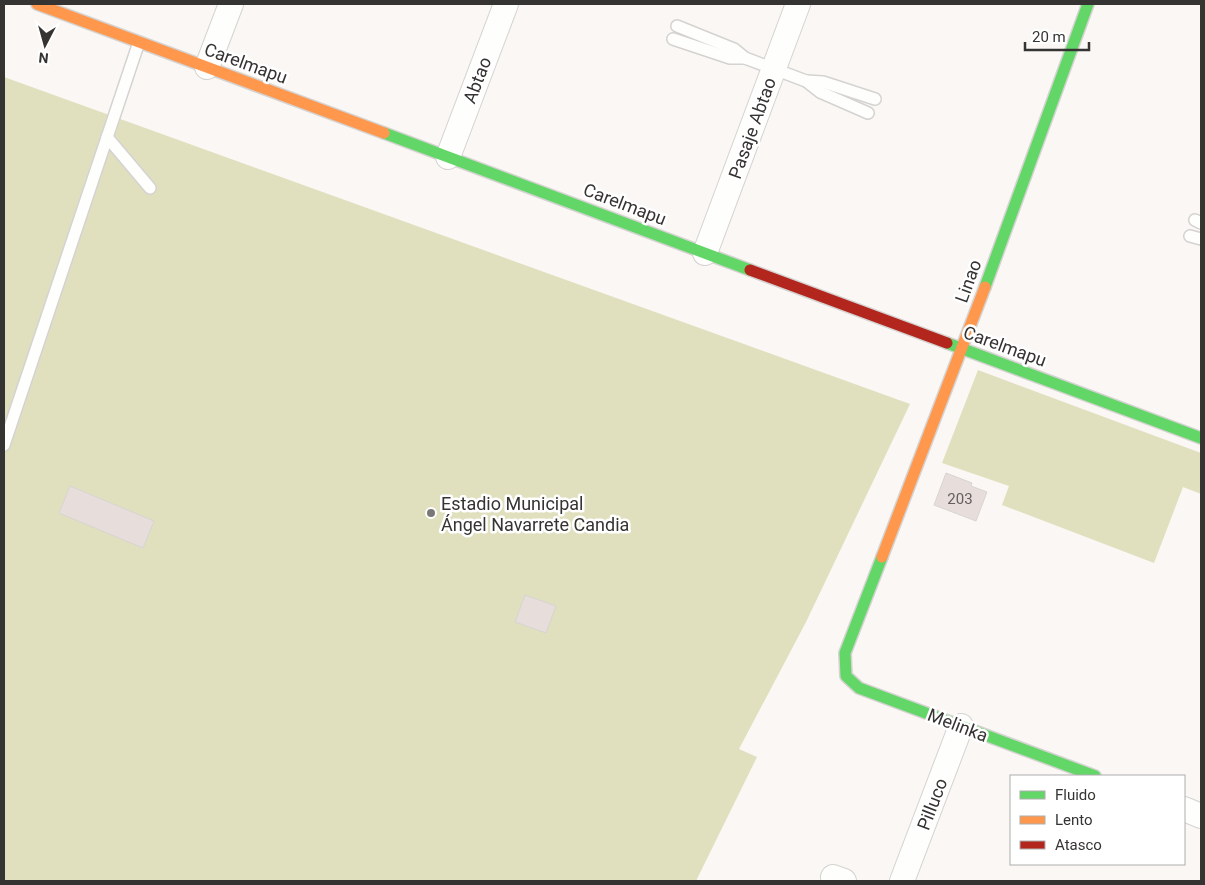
<svg xmlns="http://www.w3.org/2000/svg" width="1205" height="885" font-family="Roboto,sans-serif">
<rect width="100%" height="100%" fill="#faf7f4"/>
<g fill="#e0e0bf">
<polygon points="4,77 910,404 806,622 739,749 757,757 696,881 4,881"/>
<polygon points="978,370 1201,453 1201,494 1183,487 1154,563 1002,505 1009,486 942,463"/>
</g>
<g fill="#e7dddb" stroke="#d7d4d3">
<polygon points="946,473 972,483 971,486 987,492 976,521 934,505"/>
<polygon points="70,486 154,521 143,548 59,513"/>
<polygon points="525,595 556,606 546,633 515,622"/>
</g>
<g fill="none" stroke-linecap="round" stroke-linejoin="round">
<g stroke="#d5d3d1" stroke-width="14">
<g id="lane">
<polyline points="677,26 734,49 745,58"/>
<polyline points="673,39 730,58 745,58 806,81 820,92 868,113"/>
<polyline points="806,81 823,82 875,99"/>
<polyline points="107,137 150,188"/>
<polyline points="1195,220 1201,223"/>
<polyline points="1190,236 1201,239"/>
<polyline points="4,445 139,42"/>
</g>
</g>
<g stroke="#d5d3d1" stroke-width="26">
<g id="street">
<polyline points="207,67 231,4"/>
<polyline points="448,157 506,4"/>
<polyline points="705,253 798,4"/>
<polyline points="1184,809 1201,816"/>
<polyline points="833,877 844,881"/>
<polyline points="902,881 961,726"/>
</g>
</g>
<g stroke="#d5d3d1" stroke-width="14">
<g id="fast">
<polyline points="384,133 750,270"/>
<polyline points="985,287 1088,4"/>
<polyline points="947,343 1201,438"/>
<polyline points="882,557 845,653 846,676 859,688 1095,776"/>
</g>
</g>
<g stroke="#d5d3d1" stroke-width="14">
<g id="slow">
<polyline points="37,4 384,133"/>
<polyline points="882,557 985,287"/>
</g>
</g>
<g stroke="#d5d3d1" stroke-width="14">
<polyline id="jam" points="750,270 947,343"/>
</g>
<use href="#lane" stroke="#fefefd" stroke-width="11"/>
<use href="#street" stroke="#fefefd" stroke-width="24"/>
<use href="#fast" stroke="#63d668" stroke-width="11"/>
<use href="#slow" stroke="#ff974d" stroke-width="11"/>
<use href="#jam" stroke="#b3261e" stroke-width="11"/>
</g>
<circle fill="#7a7876" stroke="#fff" stroke-width="2" cx="431" cy="513" r="5"/>
<g text-anchor="middle" dominant-baseline="central" stroke-width="5" stroke-linejoin="round" paint-order="stroke">
<g font-size="15" fill="#63605e">
<text x="960" y="499">203</text>
</g>
<g font-size="18" fill="#353432" stroke="#fff">
<text transform="translate(246 63) rotate(20)">Carelmapu</text>
<text transform="translate(477 80) rotate(-69)">Abtao</text>
<text transform="translate(752 128) rotate(-70)">Pasaje Abtao</text>
<text transform="translate(625 204) rotate(21)">Carelmapu</text>
<text transform="translate(968 281) rotate(-70)">Linao</text>
<text transform="translate(1005 346) rotate(20)">Carelmapu</text>
<text transform="translate(958 725) rotate(21)">Melinka</text>
<text transform="translate(932 804) rotate(-69)">Pilluco</text>
</g>
<g font-size="18" fill="#353432" stroke="#fff" text-anchor="start">
<text x="441" y="503">Estadio Municipal<tspan x="441" dy="21">Ángel Navarrete Candia</tspan></text>
</g>
</g>
<rect width="1205" height="885" fill="none" stroke="#353432" stroke-width="10"/>
<rect x="1010" y="775" width="175" height="90" fill="#ffffff" stroke="#aeaead"/>
<rect x="1020" y="791" width="25" height="8" fill="#63d668" stroke="#aeaead"/>
<text x="1055" y="800" font-size="15" fill="#353432">Fluido</text>
<rect x="1020" y="816" width="25" height="8" fill="#ff974d" stroke="#aeaead"/>
<text x="1055" y="825" font-size="15" fill="#353432">Lento</text>
<rect x="1020" y="841" width="25" height="8" fill="#b3261e" stroke="#aeaead"/>
<text x="1055" y="850" font-size="15" fill="#353432">Atasco</text>
<g transform="translate(45 45) rotate(186)" stroke="#ffffff" stroke-width="4" paint-order="stroke">
<path d="M0-4L9 19L0 12L-9 19Z" fill="#353432"/>
<text y="-8" font-size="14" font-weight="bold" text-anchor="middle" fill="#353432">N</text>
</g>
<path d="M1025 42v8h64v-8" fill="none" stroke="#353432" stroke-width="2.5"/>
<text x="1032" y="42" font-size="15" fill="#353432" stroke="#ffffff" stroke-width="4" paint-order="stroke">20 m</text>
</svg>
